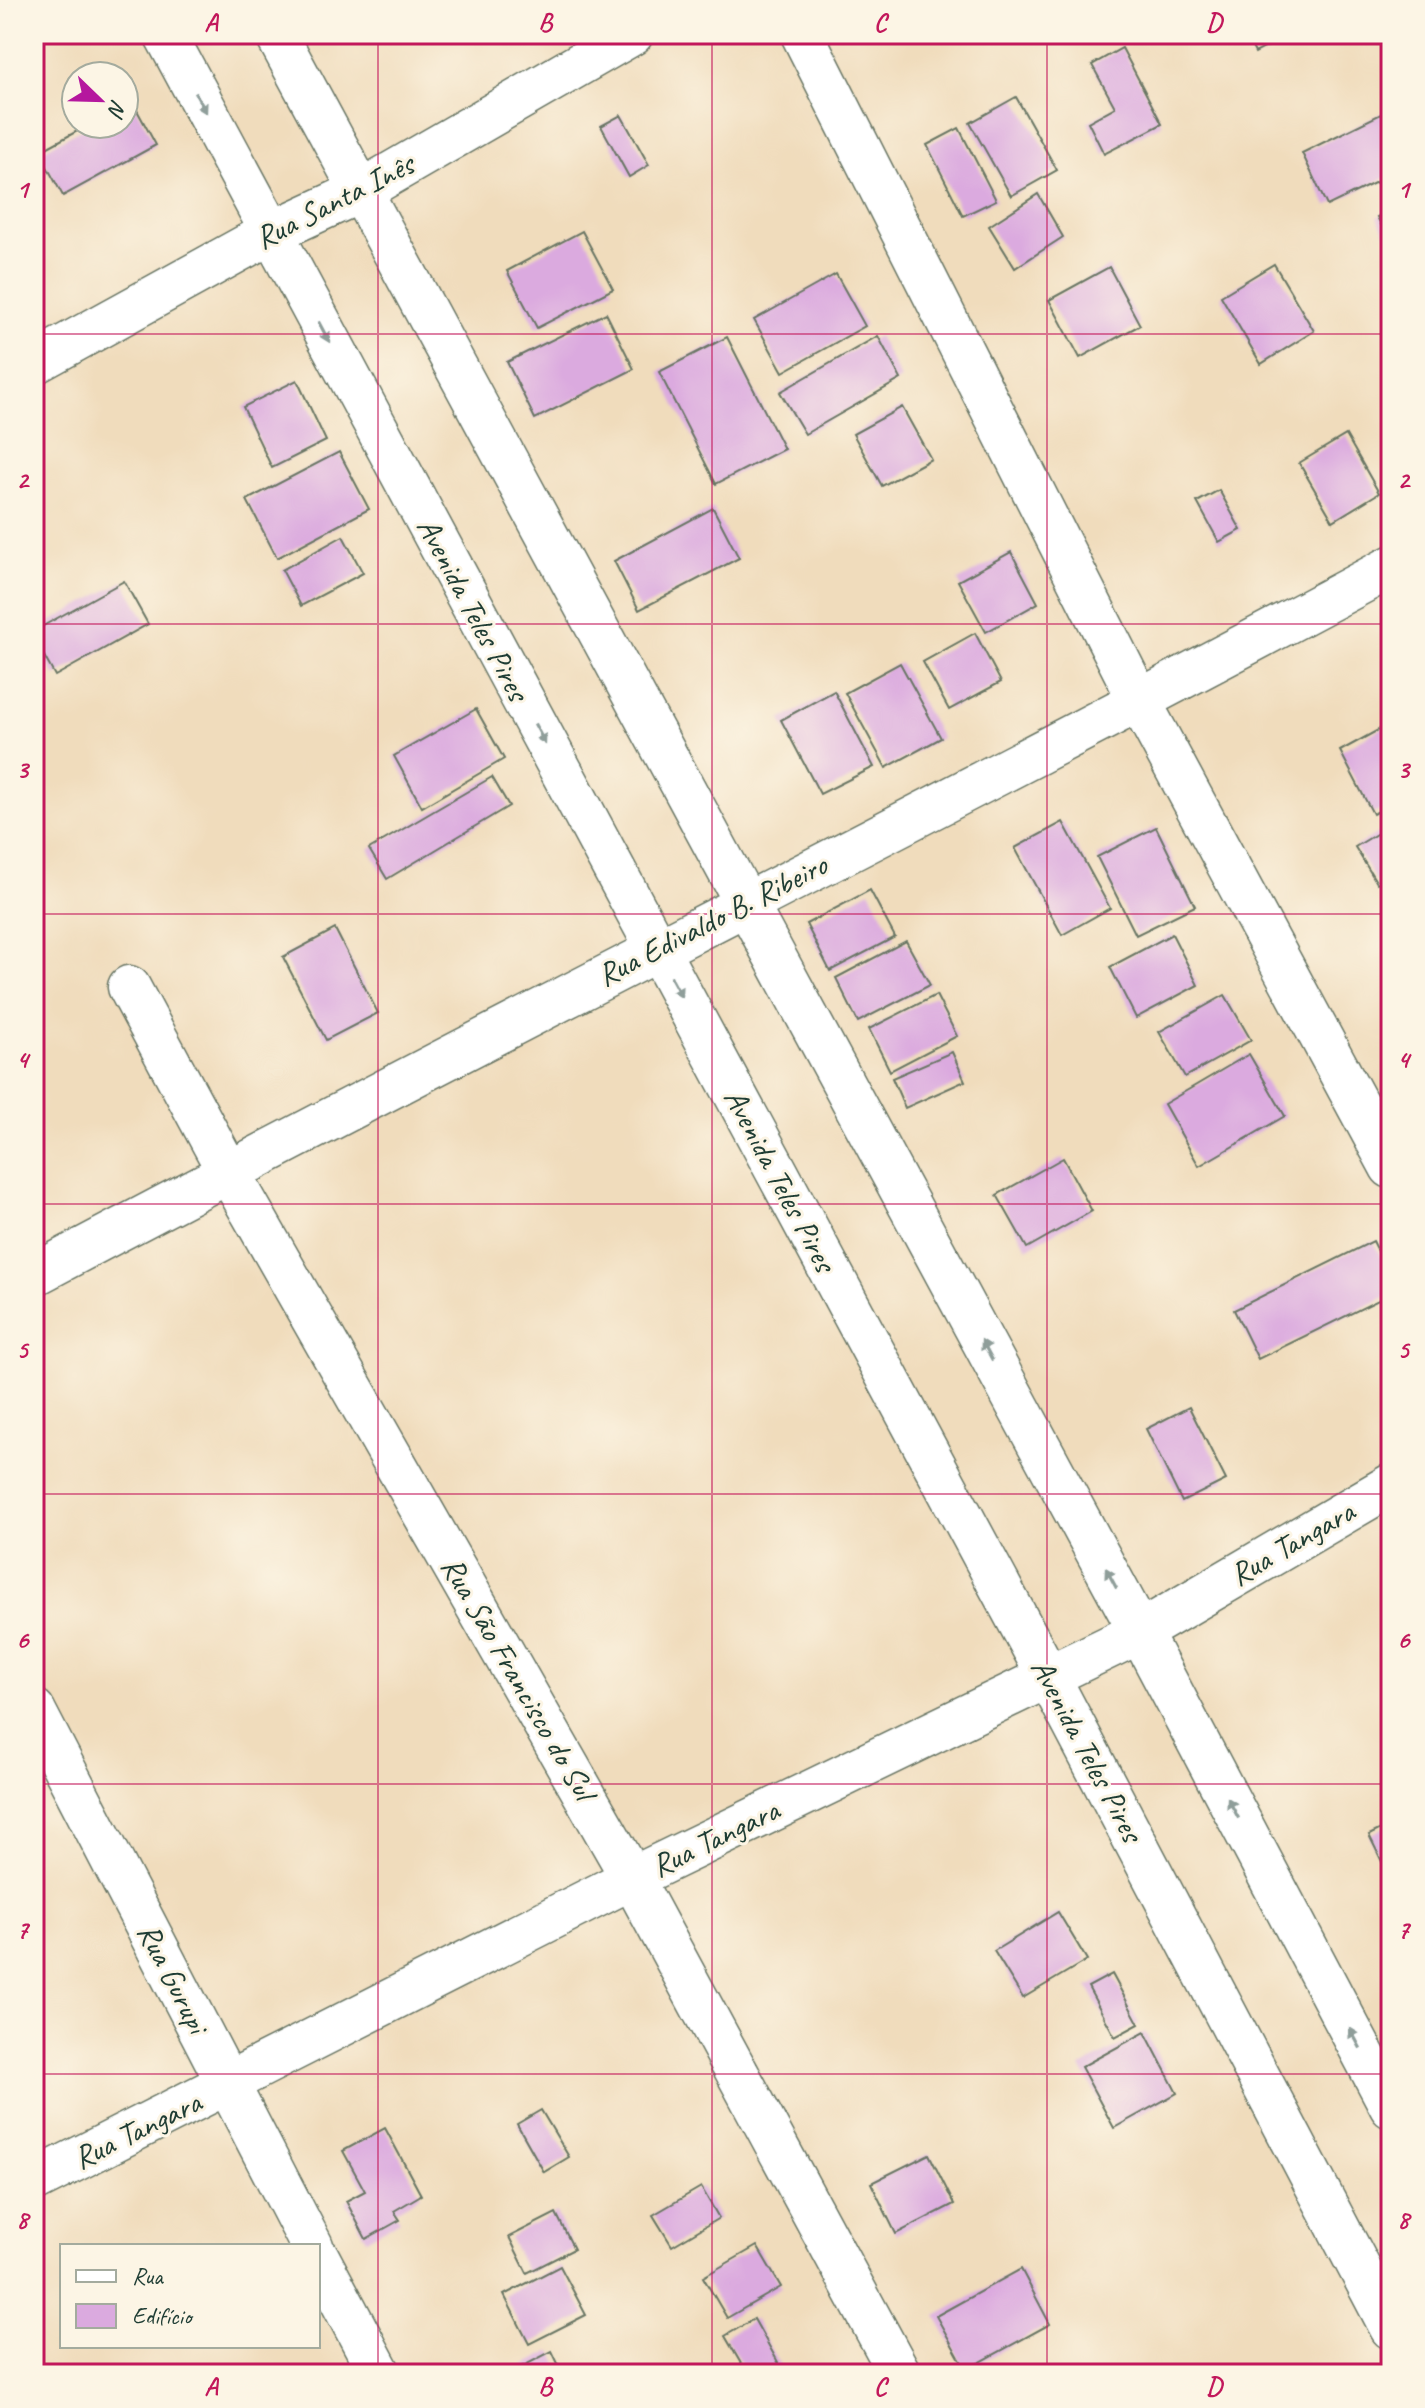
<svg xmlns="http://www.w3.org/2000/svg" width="1425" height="2408" font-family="Caveat,sans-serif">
<rect width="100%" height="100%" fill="#fcf5e5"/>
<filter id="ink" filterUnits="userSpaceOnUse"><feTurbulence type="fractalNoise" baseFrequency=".0125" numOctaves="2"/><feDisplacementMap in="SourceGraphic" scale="16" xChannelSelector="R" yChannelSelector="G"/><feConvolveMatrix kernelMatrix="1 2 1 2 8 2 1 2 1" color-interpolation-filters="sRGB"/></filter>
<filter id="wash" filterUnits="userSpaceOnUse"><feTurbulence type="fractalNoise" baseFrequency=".006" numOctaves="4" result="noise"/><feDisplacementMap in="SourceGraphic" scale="32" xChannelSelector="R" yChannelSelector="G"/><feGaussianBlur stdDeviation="1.8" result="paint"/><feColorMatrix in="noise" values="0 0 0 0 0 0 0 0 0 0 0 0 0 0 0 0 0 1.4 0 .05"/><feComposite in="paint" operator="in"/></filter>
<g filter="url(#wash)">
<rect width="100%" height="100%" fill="#f0dcbc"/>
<g id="blocks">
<g fill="#dbaadf">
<polygon points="1245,34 1291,34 1255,53"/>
<polygon points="1122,48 1162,124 1104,154 1088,122 1115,107 1092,65"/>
<polygon points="1016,97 1057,170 1011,196 970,123"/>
<polygon points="132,101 156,145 63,196 39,152 90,124 124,124 124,105"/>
<polygon points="1391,109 1391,175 1327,206 1302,153"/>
<polygon points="621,115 649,165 629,177 601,126"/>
<polygon points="959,128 996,200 963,216 927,145"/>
<polygon points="1038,194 1063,237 1015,268 989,226"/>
<polygon points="1391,210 1391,243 1377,217"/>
<polygon points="582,231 613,289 537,328 507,271"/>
<polygon points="1274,264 1314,331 1261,364 1221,296"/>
<polygon points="1109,267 1140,325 1080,358 1049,300"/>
<polygon points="836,274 865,326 783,372 754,320"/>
<polygon points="606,313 634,369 535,419 507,362"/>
<polygon points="878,336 901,379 805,434 780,392"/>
<polygon points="727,337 784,449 716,484 659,372"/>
<polygon points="297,380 326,441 272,468 243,407"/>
<polygon points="902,407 931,459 882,486 853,434"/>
<polygon points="1346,435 1379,493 1333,521 1299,463"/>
<polygon points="339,452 369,509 277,558 247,500"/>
<polygon points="1219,490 1241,530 1219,542 1197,502"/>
<polygon points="713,508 739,558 639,610 614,561"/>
<polygon points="343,536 363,573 301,606 282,570"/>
<polygon points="1011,552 1038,603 986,632 958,581"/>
<polygon points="124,581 148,624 55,676 34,638 34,631"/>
<polygon points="975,633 1001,682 949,710 923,662"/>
<polygon points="900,663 941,738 886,768 845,693"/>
<polygon points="834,691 874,767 820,794 781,720"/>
<polygon points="476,709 504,759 422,807 394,756"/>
<polygon points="1391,723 1391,805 1373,814 1340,751"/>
<polygon points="492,777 509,806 387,879 369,849"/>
<polygon points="1063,822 1110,908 1062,935 1015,848"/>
<polygon points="1391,825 1391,875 1377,883 1355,847"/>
<polygon points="1156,827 1195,906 1136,935 1097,857"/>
<polygon points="870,890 895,937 830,971 806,924"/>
<polygon points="335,929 378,1013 326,1040 283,957"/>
<polygon points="1172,934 1198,985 1136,1018 1110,967"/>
<polygon points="906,941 930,985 858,1022 836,978"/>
<polygon points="936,995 957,1036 890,1071 869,1029"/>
<polygon points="1225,995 1251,1040 1185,1077 1159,1032"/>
<polygon points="952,1052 965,1081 905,1108 892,1078"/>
<polygon points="1249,1054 1285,1116 1199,1166 1164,1104"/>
<polygon points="1063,1158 1092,1211 1027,1248 997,1195"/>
<polygon points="1373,1241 1391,1277 1391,1294 1258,1359 1234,1310"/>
<polygon points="1189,1407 1226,1480 1182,1502 1146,1429"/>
<polygon points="1391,1824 1391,1880 1369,1835"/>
<polygon points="1058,1912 1087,1960 1023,1998 994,1951"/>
<polygon points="1112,1974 1139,2024 1115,2037 1088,1987"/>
<polygon points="1145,2032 1177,2093 1114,2128 1081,2067"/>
<polygon points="541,2110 569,2157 544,2172 517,2124"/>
<polygon points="385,2128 421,2195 394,2211 400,2220 366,2239 346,2201 365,2191 343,2151"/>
<polygon points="929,2154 954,2204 896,2234 871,2183"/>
<polygon points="701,2187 719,2218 672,2246 653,2215"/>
<polygon points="556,2213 574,2249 527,2273 509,2237"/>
<polygon points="757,2246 781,2287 727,2318 703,2277"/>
<polygon points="560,2266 586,2315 529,2344 504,2295"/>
<polygon points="1021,2269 1050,2324 966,2370 936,2316"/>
<polygon points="754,2319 783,2371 777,2374 747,2374 725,2336"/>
<polygon points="552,2351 563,2374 508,2374"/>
</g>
</g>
</g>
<g filter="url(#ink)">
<use href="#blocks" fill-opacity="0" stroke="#687564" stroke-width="2"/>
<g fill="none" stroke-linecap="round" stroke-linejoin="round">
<g stroke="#687564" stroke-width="45">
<g id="minor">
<polyline points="165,34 1048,1676 1391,2328"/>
<polyline points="276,34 1140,1632 1391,2107"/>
<polyline points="802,34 1140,702 1391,1167"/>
<polyline points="34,363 270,233 359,192 632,34"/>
<polyline points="129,987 228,1171 632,1878 900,2374"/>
<path d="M34 1275C484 1035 942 808 1391 567"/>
<polyline points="34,1710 312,2246"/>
<polyline points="34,2181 632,1878 1140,1632 1391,1485"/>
<polyline points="318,2257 380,2374"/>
</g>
</g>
<use href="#minor" stroke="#fff" stroke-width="42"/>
</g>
<defs><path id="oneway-solid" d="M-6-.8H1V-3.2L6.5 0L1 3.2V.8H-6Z" transform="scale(2)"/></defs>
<g fill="#8f9e9a">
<use href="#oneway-solid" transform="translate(201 103) rotate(62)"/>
<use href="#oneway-solid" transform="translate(324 332) rotate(62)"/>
<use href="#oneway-solid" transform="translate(540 734) rotate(62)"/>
<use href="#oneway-solid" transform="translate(676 987) rotate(62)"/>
<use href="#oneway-solid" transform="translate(987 1350) rotate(-118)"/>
<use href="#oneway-solid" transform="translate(1111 1578) rotate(-118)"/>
<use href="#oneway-solid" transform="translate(1233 1808) rotate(-118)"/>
<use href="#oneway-solid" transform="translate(1355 2038) rotate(-118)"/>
</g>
</g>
<path fill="none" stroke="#c2185b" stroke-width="2" stroke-opacity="0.55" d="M378 34V2374M712 34V2374M1047 34V2374M34 334H1391M34 624H1391M34 914H1391M34 1204H1391M34 1494H1391M34 1784H1391M34 2074H1391"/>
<g text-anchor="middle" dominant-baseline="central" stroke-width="6" stroke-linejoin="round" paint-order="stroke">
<g font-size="32" fill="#1f3d34" stroke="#fcf5e5">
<text transform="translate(334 201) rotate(-27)">Rua Santa Inês</text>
<text transform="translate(473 609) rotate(62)">Avenida Teles Pires</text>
<text transform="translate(712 920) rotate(-27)">Rua Edivaldo B. Ribeiro</text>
<text transform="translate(780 1180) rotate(62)">Avenida Teles Pires</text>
<text transform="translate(1292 1543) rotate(-30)">Rua Tangara</text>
<text transform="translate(518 1678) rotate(60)">Rua São Francisco do Sul</text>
<text transform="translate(1087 1750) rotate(62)">Avenida Teles Pires</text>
<text transform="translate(715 1838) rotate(-26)">Rua Tangara</text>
<text transform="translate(173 1978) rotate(63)">Rua Gurupi</text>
<text transform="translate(137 2130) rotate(-26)">Rua Tangara</text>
</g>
</g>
<rect width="1425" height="2408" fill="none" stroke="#fcf5e5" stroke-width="88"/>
<rect x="60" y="2244" width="260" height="104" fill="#fcf5e5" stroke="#a4ab9e" stroke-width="2"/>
<rect x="76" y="2270" width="40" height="12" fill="#ffffff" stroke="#a4ab9e" stroke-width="2"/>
<text x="132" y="2284" font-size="24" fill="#1f3d34">Rua</text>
<rect x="76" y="2304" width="40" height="24" fill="#dbaadf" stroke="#a4ab9e" stroke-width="2"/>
<text x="132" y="2324" font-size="24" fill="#1f3d34">Edifício</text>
<g transform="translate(100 100) rotate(113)"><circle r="38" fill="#fcf5e5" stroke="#a4ab9e" stroke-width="2"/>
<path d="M0-6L14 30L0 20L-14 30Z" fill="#b5179e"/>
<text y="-12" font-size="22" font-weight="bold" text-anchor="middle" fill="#1f3d34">N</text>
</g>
<rect x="44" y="44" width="1337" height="2320" fill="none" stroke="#c2185b" stroke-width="3"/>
<g font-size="26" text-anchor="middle" font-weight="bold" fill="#c2185b">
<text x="211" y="31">A</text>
<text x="545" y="31">B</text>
<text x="880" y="31">C</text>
<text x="1214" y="31">D</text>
<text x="22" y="198">1</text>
<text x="1403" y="198">1</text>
<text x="22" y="488">2</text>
<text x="1403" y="488">2</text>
<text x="22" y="778">3</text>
<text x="1403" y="778">3</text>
<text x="22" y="1068">4</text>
<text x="1403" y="1068">4</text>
<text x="22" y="1358">5</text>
<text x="1403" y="1358">5</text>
<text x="22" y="1648">6</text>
<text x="1403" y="1648">6</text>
<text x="22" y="1938">7</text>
<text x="1403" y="1938">7</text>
<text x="22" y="2228">8</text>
<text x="1403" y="2228">8</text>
<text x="211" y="2395">A</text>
<text x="545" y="2395">B</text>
<text x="880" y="2395">C</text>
<text x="1214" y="2395">D</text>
</g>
</svg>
